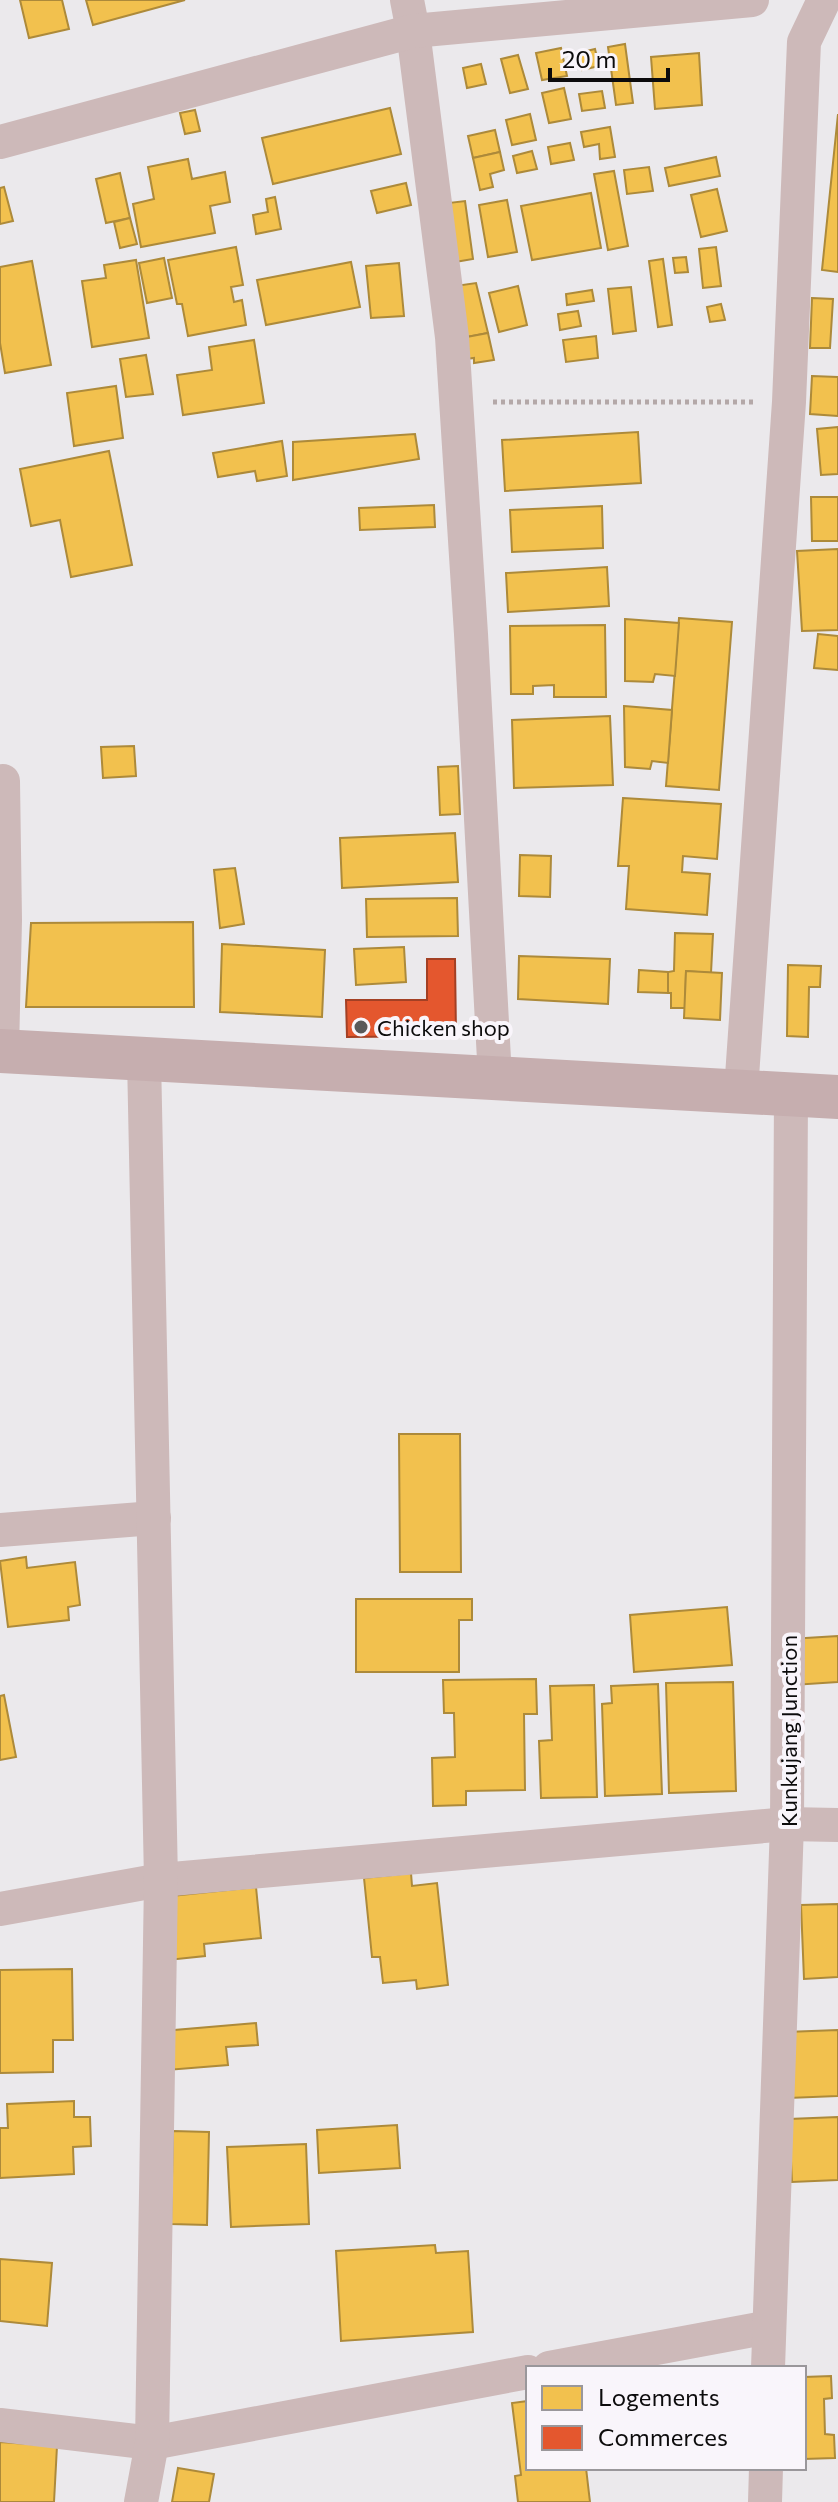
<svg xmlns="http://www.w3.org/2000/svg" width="838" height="2502" font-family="Commissioner,sans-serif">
<rect width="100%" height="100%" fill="#ebe9ec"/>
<g fill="#f2c14e" stroke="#ad8a3a" stroke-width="2">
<polygon points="20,0 62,0 69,29 29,38"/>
<polygon points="86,0 185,0 93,25"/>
<polygon points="625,44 633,103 616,105 608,47"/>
<polygon points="561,48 567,76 542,80 536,53"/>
<polygon points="595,49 599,66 582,70 578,53"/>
<polygon points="699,53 702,105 655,109 651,57"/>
<polygon points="518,55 528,89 510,93 501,59"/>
<polygon points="481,64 486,84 467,88 463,68"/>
<polygon points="564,88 571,119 549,123 542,93"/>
<polygon points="602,91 605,108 582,111 579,94"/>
<polygon points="390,108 401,154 273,184 262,138"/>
<polygon points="195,110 200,131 185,134 180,113"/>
<polygon points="530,114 536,140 512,145 506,120"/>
<polygon points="838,114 838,272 822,270"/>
<polygon points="610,127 615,157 600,159 599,144 584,147 581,132"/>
<polygon points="495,130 500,152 473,158 468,136"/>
<polygon points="570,143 574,160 551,164 548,147"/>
<polygon points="532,151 537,169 517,173 513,156"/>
<polygon points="500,152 504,170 490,174 493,187 480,190 473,158"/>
<polygon points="716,157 720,176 669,186 665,168"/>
<polygon points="188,159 192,179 225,172 230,202 210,206 215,233 141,247 133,204 154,199 148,167"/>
<polygon points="649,167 653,191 627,194 624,170"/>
<polygon points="614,171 628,246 608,250 594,174"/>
<polygon points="120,173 130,218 106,223 96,179"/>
<polygon points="406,183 411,205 377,213 371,191"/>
<polygon points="4,187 13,221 0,224 0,188"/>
<polygon points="717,189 727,231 701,237 691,195"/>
<polygon points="591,193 601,248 532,260 521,206"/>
<polygon points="275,197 281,229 256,234 253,215 268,212 266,199"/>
<polygon points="507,200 517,252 488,257 479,205"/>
<polygon points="465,201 473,259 449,263 440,204"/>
<polygon points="130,218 137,244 120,248 114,222"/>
<polygon points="236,247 243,285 231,287 234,302 242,300 246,325 188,336 182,304 177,304 168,260"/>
<polygon points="716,247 721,286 703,288 699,249"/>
<polygon points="686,257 688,272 675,273 673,258"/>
<polygon points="164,258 172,298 147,303 139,263"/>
<polygon points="663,259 672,325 658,327 649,261"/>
<polygon points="136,260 149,338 92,347 82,281 106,278 104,265"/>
<polygon points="32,261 51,365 5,373 0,343 0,267"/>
<polygon points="351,262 360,307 266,325 257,280"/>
<polygon points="399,263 404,316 371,318 366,266"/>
<polygon points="476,283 488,333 456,339 448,287"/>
<polygon points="518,286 527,325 499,332 489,293"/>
<polygon points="631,287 636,331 613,334 608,289"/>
<polygon points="592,290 594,301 567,305 566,294"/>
<polygon points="812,298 833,299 830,348 810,348"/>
<polygon points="721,304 725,320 710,322 707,307"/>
<polygon points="578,311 581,326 560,330 558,314"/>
<polygon points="488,333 494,360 474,363 474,358 459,360 456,339"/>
<polygon points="596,336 598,358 566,362 563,340"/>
<polygon points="254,340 264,403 183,415 177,375 212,370 209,347"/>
<polygon points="146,355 153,394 126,397 120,359"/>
<polygon points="812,376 838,377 838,416 810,414"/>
<polygon points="116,386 123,438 74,446 67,393"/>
<polygon points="838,427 838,474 821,475 817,429"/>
<polygon points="638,432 641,483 505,491 502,440"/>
<polygon points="415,434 419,459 293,480 293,442"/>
<polygon points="282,441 287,476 257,481 255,471 218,477 213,453"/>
<polygon points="109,451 132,565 71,577 60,520 31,526 20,469"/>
<polygon points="811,497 838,497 838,541 812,541"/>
<polygon points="434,505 435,527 360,530 359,508"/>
<polygon points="602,506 603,548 512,552 510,510"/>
<polygon points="838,549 838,630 802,631 797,551"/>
<polygon points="607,567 609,606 508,612 506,573"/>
<polygon points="679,618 732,622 719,790 666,786"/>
<polygon points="625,619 679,623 675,676 655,674 653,682 625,681"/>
<polygon points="605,625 606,697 554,697 554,685 533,686 533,694 511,694 510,626"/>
<polygon points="818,634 838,636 838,670 814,668"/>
<polygon points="624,706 672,710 668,763 652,761 650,769 625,767"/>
<polygon points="610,716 613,785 514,788 512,720"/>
<polygon points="134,746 136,776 103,778 101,747"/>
<polygon points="458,766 460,814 440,815 438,767"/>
<polygon points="623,798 721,804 717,859 683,856 682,872 710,874 707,915 626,909 629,866 618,866"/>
<polygon points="455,833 458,882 342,888 340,838"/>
<polygon points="520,855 551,856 550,897 519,896"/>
<polygon points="235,868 244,924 220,928 214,870"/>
<polygon points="457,898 458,936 367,937 366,899"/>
<polygon points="193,922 194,1007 26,1007 31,923"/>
<polygon points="675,933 713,934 711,973 686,971 685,1008 671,1008 671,993 668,993 668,972 674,971"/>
<polygon points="222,944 325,950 322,1017 220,1012"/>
<polygon points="404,947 406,982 356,985 354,949"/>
<polygon points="519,956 610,959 608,1004 518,999"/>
<polygon points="788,965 821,966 820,987 809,987 808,1037 787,1036"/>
<polygon points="639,970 668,972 668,993 638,992"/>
<polygon points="686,971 722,973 720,1020 684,1018"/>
<polygon points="399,1434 460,1434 461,1572 400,1572"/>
<polygon points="26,1557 27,1568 75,1562 80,1605 68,1607 69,1620 8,1627 0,1561"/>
<polygon points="356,1599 472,1599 472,1620 459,1620 459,1672 356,1672"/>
<polygon points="727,1607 732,1665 634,1672 630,1615"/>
<polygon points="838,1636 838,1682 793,1685 790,1639"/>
<polygon points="536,1679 537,1714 524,1714 525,1790 466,1791 466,1805 433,1806 432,1758 455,1757 454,1713 444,1713 443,1680"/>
<polygon points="733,1682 736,1791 669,1793 666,1683"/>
<polygon points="658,1684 662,1794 605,1796 602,1704 612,1703 611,1686"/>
<polygon points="594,1685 597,1797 541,1798 539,1741 552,1740 550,1686"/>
<polygon points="4,1695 16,1757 0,1760 0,1696"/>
<polygon points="411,1873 412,1886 437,1883 448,1985 417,1989 416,1980 383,1983 380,1957 372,1957 364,1878"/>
<polygon points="256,1887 261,1938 204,1944 205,1956 168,1960 162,1897"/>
<polygon points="838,1904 838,1977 804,1979 801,1905"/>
<polygon points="72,1969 73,2040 53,2040 53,2072 0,2073 0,1970"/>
<polygon points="256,2023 258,2045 226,2047 228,2065 167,2070 163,2031"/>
<polygon points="838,2030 838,2096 788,2098 786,2032"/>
<polygon points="74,2101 74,2117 90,2117 91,2146 73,2147 74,2174 0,2178 0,2128 8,2128 7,2104"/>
<polygon points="838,2117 838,2180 792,2182 789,2119"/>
<polygon points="397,2125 400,2168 319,2173 317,2130"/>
<polygon points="173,2131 209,2132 207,2225 171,2224"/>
<polygon points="306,2144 309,2224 231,2227 227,2147"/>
<polygon points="435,2245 436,2253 468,2251 473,2332 341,2341 336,2251"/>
<polygon points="0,2259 52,2263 47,2326 0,2321"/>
<polygon points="831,2376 832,2398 824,2399 825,2434 834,2435 835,2458 804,2459 804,2377"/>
<polygon points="528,2401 528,2468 586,2468 590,2502 518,2502 515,2476 521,2475 512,2403"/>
<polygon points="0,2442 57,2446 54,2502 0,2502"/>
<polygon points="178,2468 214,2474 209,2502 172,2502"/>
</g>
<polygon fill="#e4572e" stroke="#a34024" stroke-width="2" points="427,959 455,959 456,1036 347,1037 346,1000 427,1000"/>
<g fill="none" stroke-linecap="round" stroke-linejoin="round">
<polyline stroke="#b4a8a8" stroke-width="5" stroke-dasharray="4 4" stroke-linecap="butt" points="493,402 755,402"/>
<g stroke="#cdb9b9" stroke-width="34">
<polyline points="407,0 413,31 452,337 471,634 495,1078"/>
<polyline points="0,142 413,31 752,0"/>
<polyline points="2,1051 5,920 3,781"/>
<polyline points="741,1091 789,402 804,42 824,0"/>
<polyline points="0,1530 154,1518"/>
<polyline points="0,1909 161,1880 787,1824 838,1825"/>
<polyline points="549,2368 769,2327"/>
<polyline points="768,2368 787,1824 791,1094"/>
<polyline points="0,2425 152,2443 528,2372"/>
<polyline points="141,2502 152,2443 161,1880 144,1058"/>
<polyline points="765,2502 766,2468"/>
</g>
<polyline stroke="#c6aeaf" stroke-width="44" points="0,1051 838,1097"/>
</g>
<circle fill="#5a595a" stroke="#f9f5fb" stroke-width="3" cx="361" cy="1027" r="8"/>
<g text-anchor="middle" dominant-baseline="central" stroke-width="8" stroke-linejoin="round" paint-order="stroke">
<g font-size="22" fill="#0c0b0c" stroke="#f9f5fb" text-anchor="start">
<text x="377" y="1027">Chicken shop</text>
</g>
<g font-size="22" fill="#0c0b0c" stroke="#f9f5fb">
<text transform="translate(788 1731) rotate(-90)">Kunkujang Junction</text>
</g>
</g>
<rect x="526" y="2366" width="280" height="104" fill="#f9f5fb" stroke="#9a979b" stroke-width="2"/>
<rect x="542" y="2386" width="40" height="24" fill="#f2c14e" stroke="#9a979b" stroke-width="2"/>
<text x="598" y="2406" font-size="24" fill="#0c0b0c">Logements</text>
<rect x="542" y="2426" width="40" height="24" fill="#e4572e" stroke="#9a979b" stroke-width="2"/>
<text x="598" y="2446" font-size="24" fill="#0c0b0c">Commerces</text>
<path d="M550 68v12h118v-12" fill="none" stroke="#0c0b0c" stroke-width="4"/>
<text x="562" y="68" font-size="24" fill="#0c0b0c" stroke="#f9f5fb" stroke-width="6" paint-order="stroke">20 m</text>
</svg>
